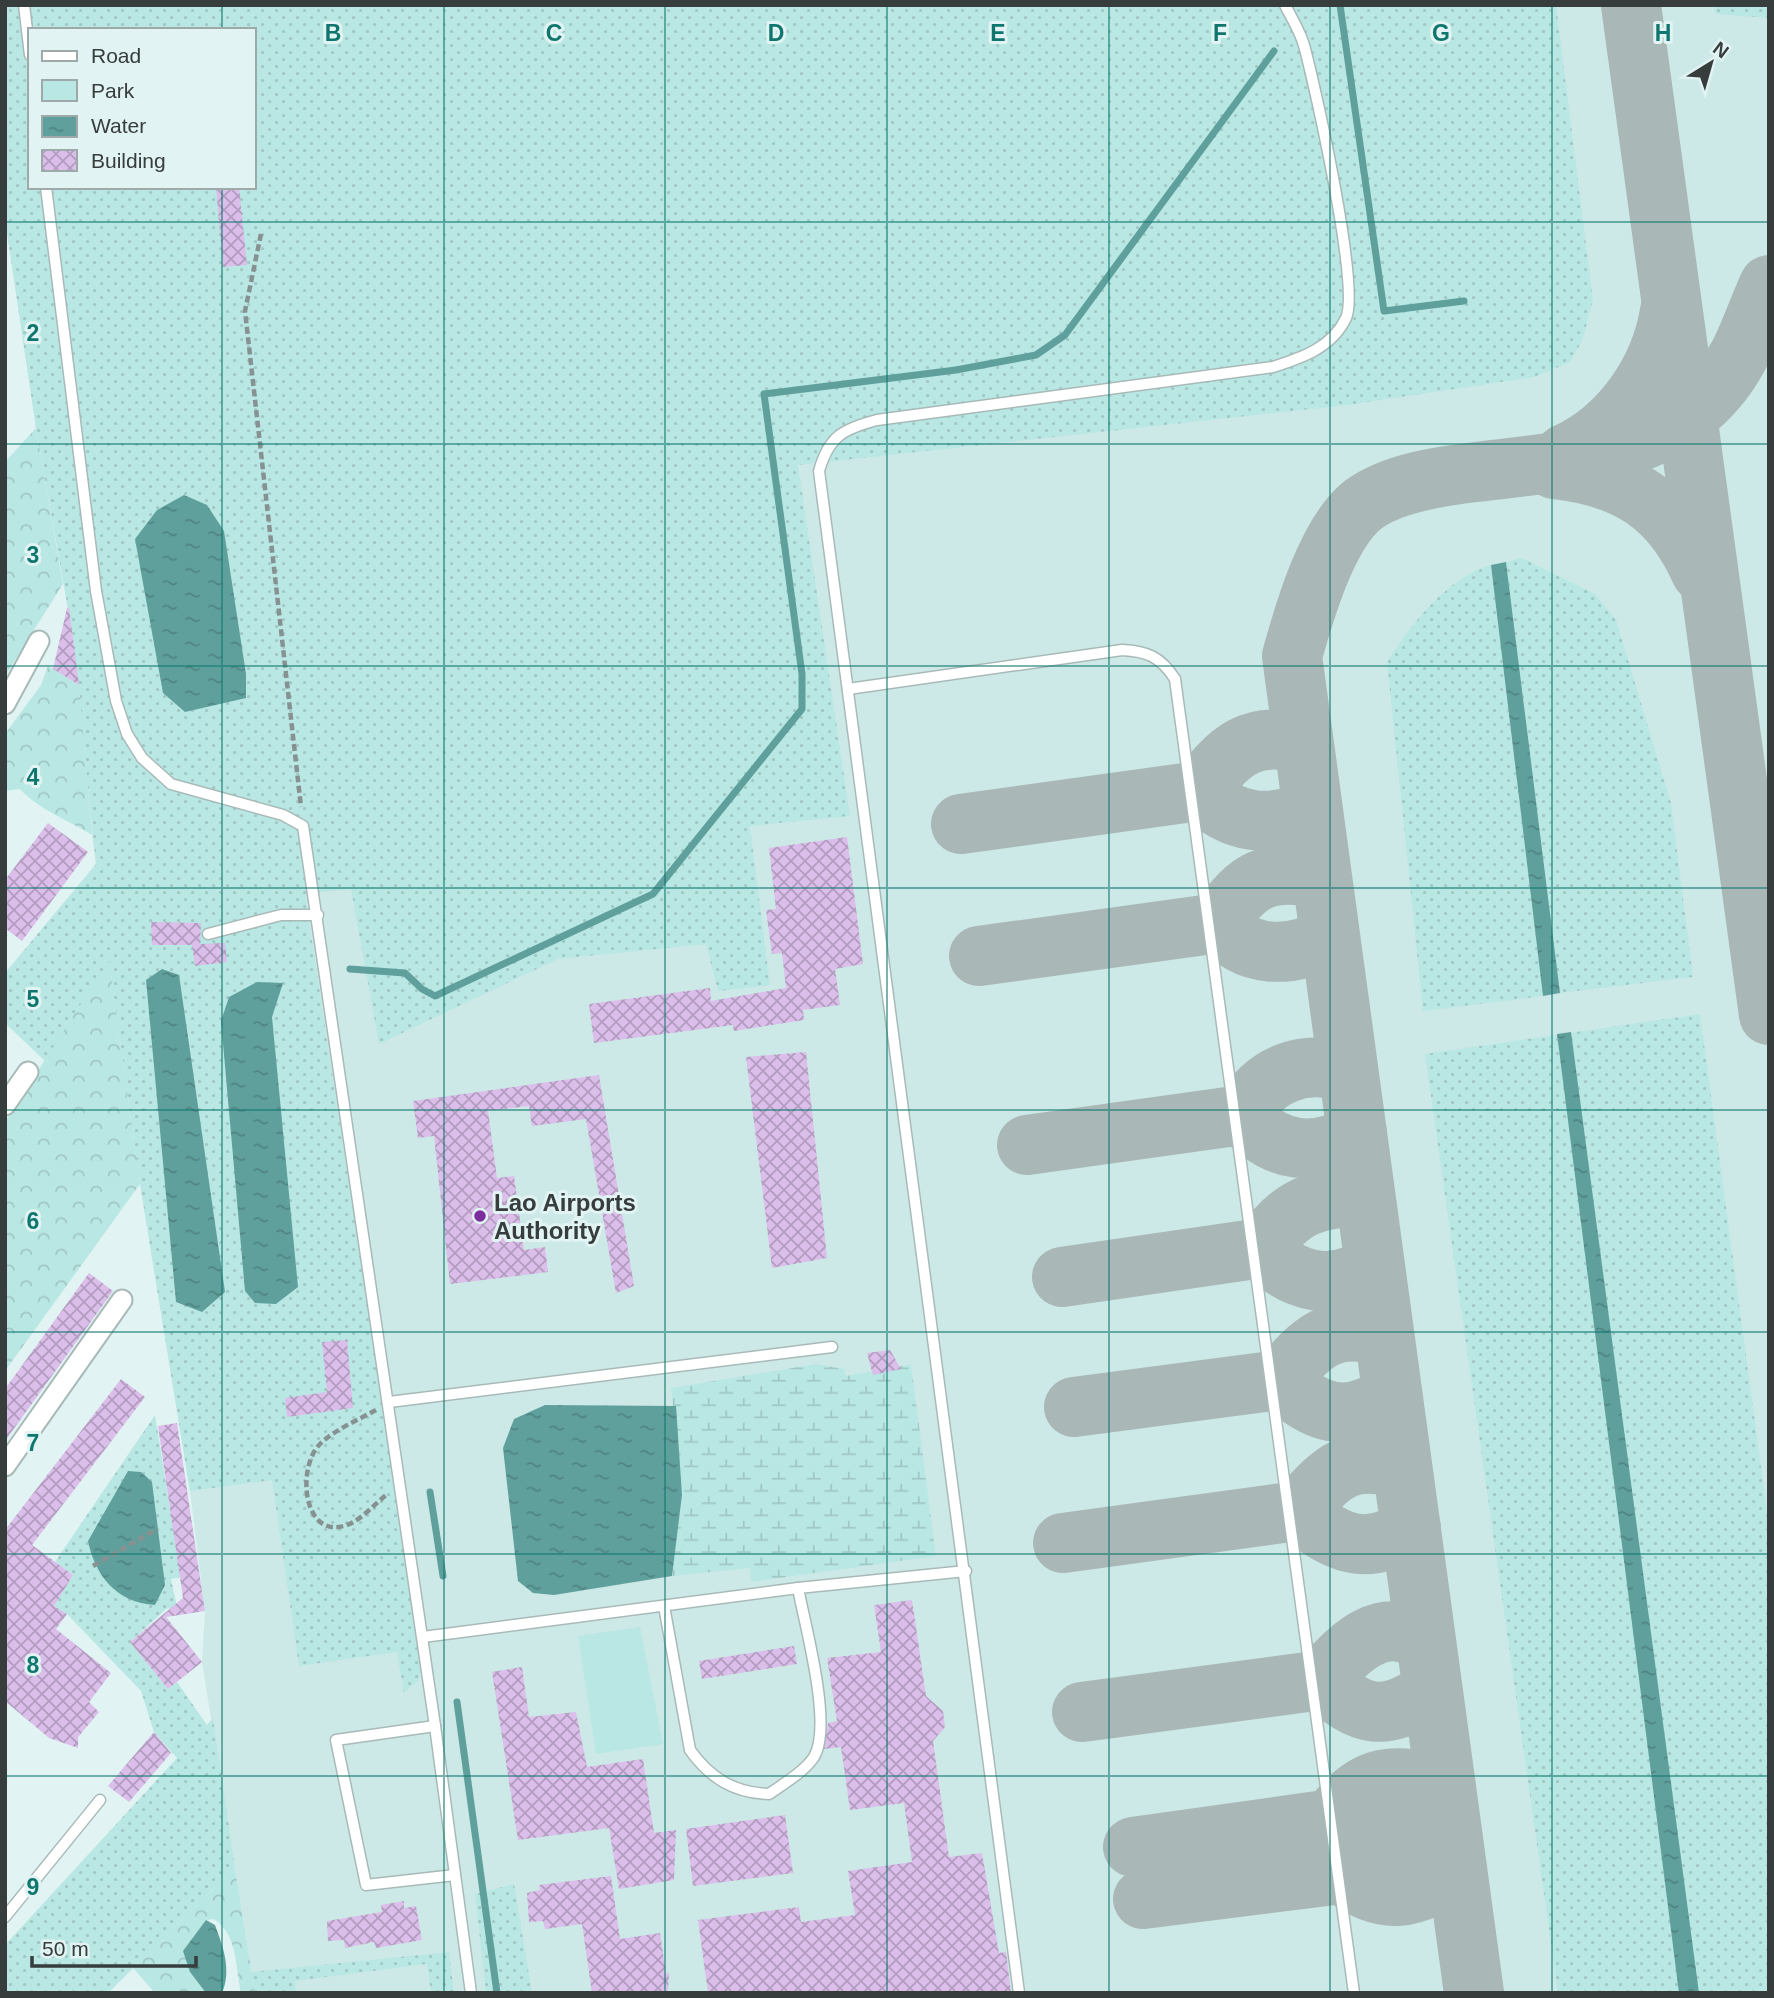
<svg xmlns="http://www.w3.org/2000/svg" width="1774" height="1998" font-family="Helvetica,sans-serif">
<defs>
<pattern id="green-dots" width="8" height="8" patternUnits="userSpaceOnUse" patternTransform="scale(1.75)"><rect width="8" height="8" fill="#b9e7e4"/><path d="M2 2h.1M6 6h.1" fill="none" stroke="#a0c7c4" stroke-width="1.8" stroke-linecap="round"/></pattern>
<pattern id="forest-crowns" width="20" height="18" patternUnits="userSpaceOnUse" patternTransform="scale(1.75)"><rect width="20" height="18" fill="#b9e7e4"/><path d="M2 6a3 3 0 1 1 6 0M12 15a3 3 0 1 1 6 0" fill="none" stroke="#a0c7c4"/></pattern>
<pattern id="wetland-marsh" width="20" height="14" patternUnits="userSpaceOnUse" patternTransform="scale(1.75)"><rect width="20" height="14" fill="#b9e7e4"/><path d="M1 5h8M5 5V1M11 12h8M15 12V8" fill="none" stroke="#a0c7c4"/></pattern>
<pattern id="water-ripples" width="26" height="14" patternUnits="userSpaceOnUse" patternTransform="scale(1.75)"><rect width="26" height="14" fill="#5fa09d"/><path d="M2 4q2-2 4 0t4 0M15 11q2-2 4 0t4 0" fill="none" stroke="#4f8481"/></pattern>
<pattern id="building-cross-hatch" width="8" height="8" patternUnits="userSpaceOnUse" patternTransform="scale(1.75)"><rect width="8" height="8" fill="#dbbeea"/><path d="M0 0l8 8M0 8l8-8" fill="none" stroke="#b29cbf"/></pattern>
</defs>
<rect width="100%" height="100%" fill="#e1f3f2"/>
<path fill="#cde9e7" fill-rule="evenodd" d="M5 5H1769V1993H255L202 1662 205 1611 190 1491 140 1184 92 835 72 631 36 428 5 219ZM30 30H254V187H30Z"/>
<g fill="url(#green-dots)" fill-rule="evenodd">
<path d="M5 5H1556L1593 300 1582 341 1570 362 1534 377 1348 405 798 465 850 816 750 826 770 985 718 991 706 944 558 959 379 1044 351 889 305 894 422 1666 419 1680 404 1693 397 1652 299 1666 272 1480 190 1491 140 1184 109 961 45 1061 5 1023V973L96 864 72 631 36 428 5 219ZM30 30H254V187H30Z"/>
<polygon points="1714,5 1769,5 1769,18 1715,14"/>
<polygon points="1522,558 1595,594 1616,620 1671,803 1693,977 1560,993 1506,562"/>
<path d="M1491 565 1543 996 1423 1011 1387 662C1411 624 1447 578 1491 565Z"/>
<polygon points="1700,1014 1769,1526 1769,1993 1558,1993 1425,1054"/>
<polygon points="155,1415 181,1577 171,1579 177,1607 166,1609 130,1642 168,1689 177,1682 207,1725 213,1718 235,1868 108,1993 5,1993 5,1945 177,1758 154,1732 141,1691 67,1614 54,1606 73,1575 55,1562"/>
<polygon points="514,1884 532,1993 486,1993 475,1894"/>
<polygon points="449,1952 454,1993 431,1993 427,1964 295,1981 296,1993 255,1993 251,1972"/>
</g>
<g fill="url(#forest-crowns)">
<polygon points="36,428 63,584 5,676 5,462"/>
<path d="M48 666 79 685 92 835C68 820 38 809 20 789L5 791V734L41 685Z"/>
<polygon points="109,960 140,1184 5,1371 5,1122"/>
<path d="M235 1868 255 1993H241C235 1966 238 1935 214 1919L206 1920 190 1972 206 1993H155L133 1968Z"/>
</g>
<polygon fill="url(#wetland-marsh)" points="816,1364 844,1369 846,1376 911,1364 936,1556 751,1582 750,1568 672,1576 682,1495 671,1388"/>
<polygon fill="#b9e7e4" points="640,1627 663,1744 596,1754 578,1636"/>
<g fill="url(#water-ripples)">
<polygon points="184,495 207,505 224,531 246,674 246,698 185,712 163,693 135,539 157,510"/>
<polygon points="1506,562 1560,993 1543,996 1491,565"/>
<polygon points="162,969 179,975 225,1292 202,1312 176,1302 146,980"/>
<polygon points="257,982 283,983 272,1017 298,1287 276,1304 255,1303 245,1291 221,1021 229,997"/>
<polygon points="1571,1032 1699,1993 1679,1993 1557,1034"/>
<polygon points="545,1405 676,1406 682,1495 672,1576 554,1595 533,1593 518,1581 503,1448 514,1419"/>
<path d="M128 1471 141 1472 152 1482 165 1585 155 1605C116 1603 95 1575 88 1541Z"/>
<path d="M206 1920 215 1925C223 1947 232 1970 222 1993H206L190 1972 183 1951Z"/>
</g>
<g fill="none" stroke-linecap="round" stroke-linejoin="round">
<g stroke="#5fa09d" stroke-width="7">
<polyline points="1340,5 1384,311 1464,301"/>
<polyline points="350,969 405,973 422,989 435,996 653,894 802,709 802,674 764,394 956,370 1036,355 1065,335 1274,51"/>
<polyline points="430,1492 443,1576"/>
<polyline points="457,1702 497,1993"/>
</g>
<g stroke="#a9b8b6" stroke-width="60">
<polyline points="1631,5 1769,1015"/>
<path d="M1565 454C1621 429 1661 370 1670 311"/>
<path d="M1554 469C1627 477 1671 505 1701 572"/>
<path d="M1199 791C1227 752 1253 728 1303 745"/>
<path d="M961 824 1199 791C1232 824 1270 829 1311 809"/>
<path d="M1219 923C1245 879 1270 867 1320 879"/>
<path d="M979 956 1219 923C1246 959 1291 958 1328 938"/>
<path d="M1242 1115C1262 1074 1307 1057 1348 1074"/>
<path d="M1027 1145 1242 1115C1275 1153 1315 1158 1357 1133"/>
<path d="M1262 1248C1291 1204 1316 1199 1365 1195"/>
<path d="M1062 1277 1262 1248C1292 1284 1336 1293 1374 1263"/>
<path d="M1383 1337C1333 1320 1310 1343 1280 1380 1315 1414 1348 1425 1390 1395"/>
<polyline points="1074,1407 1280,1380"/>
<path d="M1297 1511C1334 1471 1346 1454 1402 1469"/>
<path d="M1063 1543 1297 1511C1335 1543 1366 1558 1411 1528"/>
<path d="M1322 1680C1348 1647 1385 1612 1426 1644"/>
<path d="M1082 1712 1322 1680C1361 1719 1386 1722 1432 1690"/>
<path d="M1332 1819C1364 1773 1396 1771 1446 1788"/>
<polyline points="1133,1847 1332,1819 1370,1836 1410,1836 1437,1825 1449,1812"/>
<path d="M1143 1899 1342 1874C1384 1908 1415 1899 1457 1871"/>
<path d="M1474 1993 1292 656C1304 613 1327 532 1364 504 1393 483 1441 476 1476 472 1575 460 1688 455 1740 353 1751 331 1759 307 1769 285"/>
</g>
</g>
<g fill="url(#building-cross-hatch)">
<polygon points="216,187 239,187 247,265 223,267"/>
<polygon points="67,608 69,608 79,685 53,669"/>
<polygon points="48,823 88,852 22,941 5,928 5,880"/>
<polygon points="847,837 863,964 835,969 840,1005 803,1010 804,1020 734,1031 733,1025 594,1043 589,1004 710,988 711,1001 786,988 782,953 772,954 766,910 776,909 769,848"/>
<polygon points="151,922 201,923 200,944 225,943 227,962 195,966 192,945 152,945"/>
<polygon points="806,1052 827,1258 772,1268 746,1057"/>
<polygon points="599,1075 634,1286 616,1293 586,1119 532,1126 529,1106 488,1111 497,1178 514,1176 524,1250 545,1247 548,1272 450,1284 434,1136 418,1138 413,1101"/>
<polygon points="89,1273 113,1291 5,1441 5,1389"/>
<polygon points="347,1340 353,1408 287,1417 285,1398 327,1392 322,1342"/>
<polygon points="890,1350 901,1369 873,1375 867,1353"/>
<polygon points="121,1379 145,1397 32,1545 73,1575 54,1606 67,1614 56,1629 111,1673 89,1702 99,1712 78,1737 78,1748 49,1738 5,1701 5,1530"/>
<polygon points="177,1423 205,1611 166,1617 202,1662 168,1689 130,1642 183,1598 158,1426"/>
<polygon points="912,1600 926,1696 943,1711 945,1727 933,1741 949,1857 982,1853 999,1953 1006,1952 1011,1993 708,1993 698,1920 799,1907 801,1922 855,1915 848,1871 912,1862 904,1803 850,1810 841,1747 824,1749 828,1723 837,1721 827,1658 881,1652 874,1605"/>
<polygon points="794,1646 797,1664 702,1679 699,1661"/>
<polygon points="522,1667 529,1717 576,1712 587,1767 643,1759 654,1833 676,1830 674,1880 619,1889 609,1828 518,1840 492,1672"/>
<polygon points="154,1732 171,1753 129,1802 108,1786"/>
<polygon points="785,1815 793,1873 693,1886 686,1829"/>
<polygon points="611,1876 620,1939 660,1933 666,1974 669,1973 668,1991 592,1993 582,1924 545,1929 543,1921 529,1922 527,1893 540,1890 539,1885"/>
<polygon points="404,1901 404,1908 416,1906 422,1940 376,1948 374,1942 345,1948 344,1940 328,1941 327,1921 382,1912 381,1905"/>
</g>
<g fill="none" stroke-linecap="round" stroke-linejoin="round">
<g stroke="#a8bab8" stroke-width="13">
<g id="service">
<polyline points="24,5 30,55"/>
<polyline points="46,187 96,591 116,701 127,734 142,758 171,784 283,815 303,826 435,1726 471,1993"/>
<path d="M848 689 1122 650C1147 651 1161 657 1175 679L1354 1993"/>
<polyline points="208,934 281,915 318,915"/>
<polyline points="389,1402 832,1347"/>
<polyline points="798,1588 966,1571"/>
<path d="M423 1637 798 1588C805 1626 833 1725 814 1757 804 1772 783 1784 769 1794 734 1793 710 1778 690 1750L664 1606"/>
<polyline points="435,1726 336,1740 366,1885 455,1875"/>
<polyline points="5,1917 100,1800"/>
<path d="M1019 1993 819 471C829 436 843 429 877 420L1273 367C1301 358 1332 348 1346 318 1360 287 1316 91 1305 49 1302 34 1292 19 1285 5"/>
</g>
</g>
<g stroke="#a8bab8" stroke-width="23">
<g id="minor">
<polyline points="5,704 39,641"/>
<polyline points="5,1105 28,1072"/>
<polyline points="5,1466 122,1300"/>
</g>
</g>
<g stroke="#869291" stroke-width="4.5" stroke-dasharray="7 3.5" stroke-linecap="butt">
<polyline points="261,234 245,311 301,807"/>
<path d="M376 1410C358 1420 334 1430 320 1444 296 1468 303 1541 347 1525 361 1520 375 1504 386 1495"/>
<polyline points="93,1566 157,1529"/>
</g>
<use href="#service" stroke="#fff" stroke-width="10"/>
<use href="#minor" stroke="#fff" stroke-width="19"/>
</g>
<path fill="none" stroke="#0f766e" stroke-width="2" stroke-opacity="0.55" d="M222 5V30M444 5V1993M665 5V1993M887 5V1993M1109 5V1993M1330 5V1993M1552 5V1993M222 187V1993M5 222H1769M5 444H1769M5 666H1769M5 888H1769M5 1110H1769M5 1332H1769M5 1554H1769M5 1776H1769"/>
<circle fill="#7d2d9e" stroke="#e1f3f2" stroke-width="2.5" cx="480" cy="1216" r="7"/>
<g text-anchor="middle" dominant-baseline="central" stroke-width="6" stroke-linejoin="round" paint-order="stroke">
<g font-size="24" font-weight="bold" fill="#363d3c" stroke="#e1f3f2" text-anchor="start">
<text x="494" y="1202">Lao Airports<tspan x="494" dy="28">Authority</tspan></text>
</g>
</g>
<g font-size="23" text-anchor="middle" font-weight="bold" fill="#0f766e" stroke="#e1f3f2" stroke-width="6" stroke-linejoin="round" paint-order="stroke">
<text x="333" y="41">B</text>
<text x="554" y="41">C</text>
<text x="776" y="41">D</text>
<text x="998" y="41">E</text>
<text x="1220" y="41">F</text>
<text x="1441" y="41">G</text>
<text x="1663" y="41">H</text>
<text x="33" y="341">2</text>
<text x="33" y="563">3</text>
<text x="33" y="785">4</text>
<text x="33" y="1007">5</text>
<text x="33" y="1229">6</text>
<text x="33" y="1451">7</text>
<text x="33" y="1673">8</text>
<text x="33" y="1895">9</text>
</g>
<rect width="1774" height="1998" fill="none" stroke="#363d3c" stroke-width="14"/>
<rect x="28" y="28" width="228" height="161" fill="#e1f3f2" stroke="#9daaa9" stroke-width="2"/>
<rect x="42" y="51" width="35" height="10" fill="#ffffff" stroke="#9daaa9" stroke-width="2"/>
<text x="91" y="63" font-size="21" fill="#363d3c">Road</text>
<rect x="42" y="80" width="35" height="21" fill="#b9e7e4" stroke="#9daaa9" stroke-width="2"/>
<text x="91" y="98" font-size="21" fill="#363d3c">Park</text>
<rect x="42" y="116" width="35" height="21" fill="url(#water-ripples)" stroke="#9daaa9" stroke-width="2"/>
<text x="91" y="133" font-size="21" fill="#363d3c">Water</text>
<rect x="42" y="150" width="35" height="21" fill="url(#building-cross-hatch)" stroke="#9daaa9" stroke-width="2"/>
<text x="91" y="168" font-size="21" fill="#363d3c">Building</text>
<g transform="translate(1711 63) rotate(37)" stroke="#e1f3f2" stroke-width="5" paint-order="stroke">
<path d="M0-5L12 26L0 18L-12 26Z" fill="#363d3c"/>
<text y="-10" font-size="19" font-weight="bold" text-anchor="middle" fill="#363d3c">N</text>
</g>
<path d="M32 1956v10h164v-10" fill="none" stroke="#363d3c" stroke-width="3.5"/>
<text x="42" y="1956" font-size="21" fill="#363d3c" stroke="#e1f3f2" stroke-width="5" paint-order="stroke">50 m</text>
</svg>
